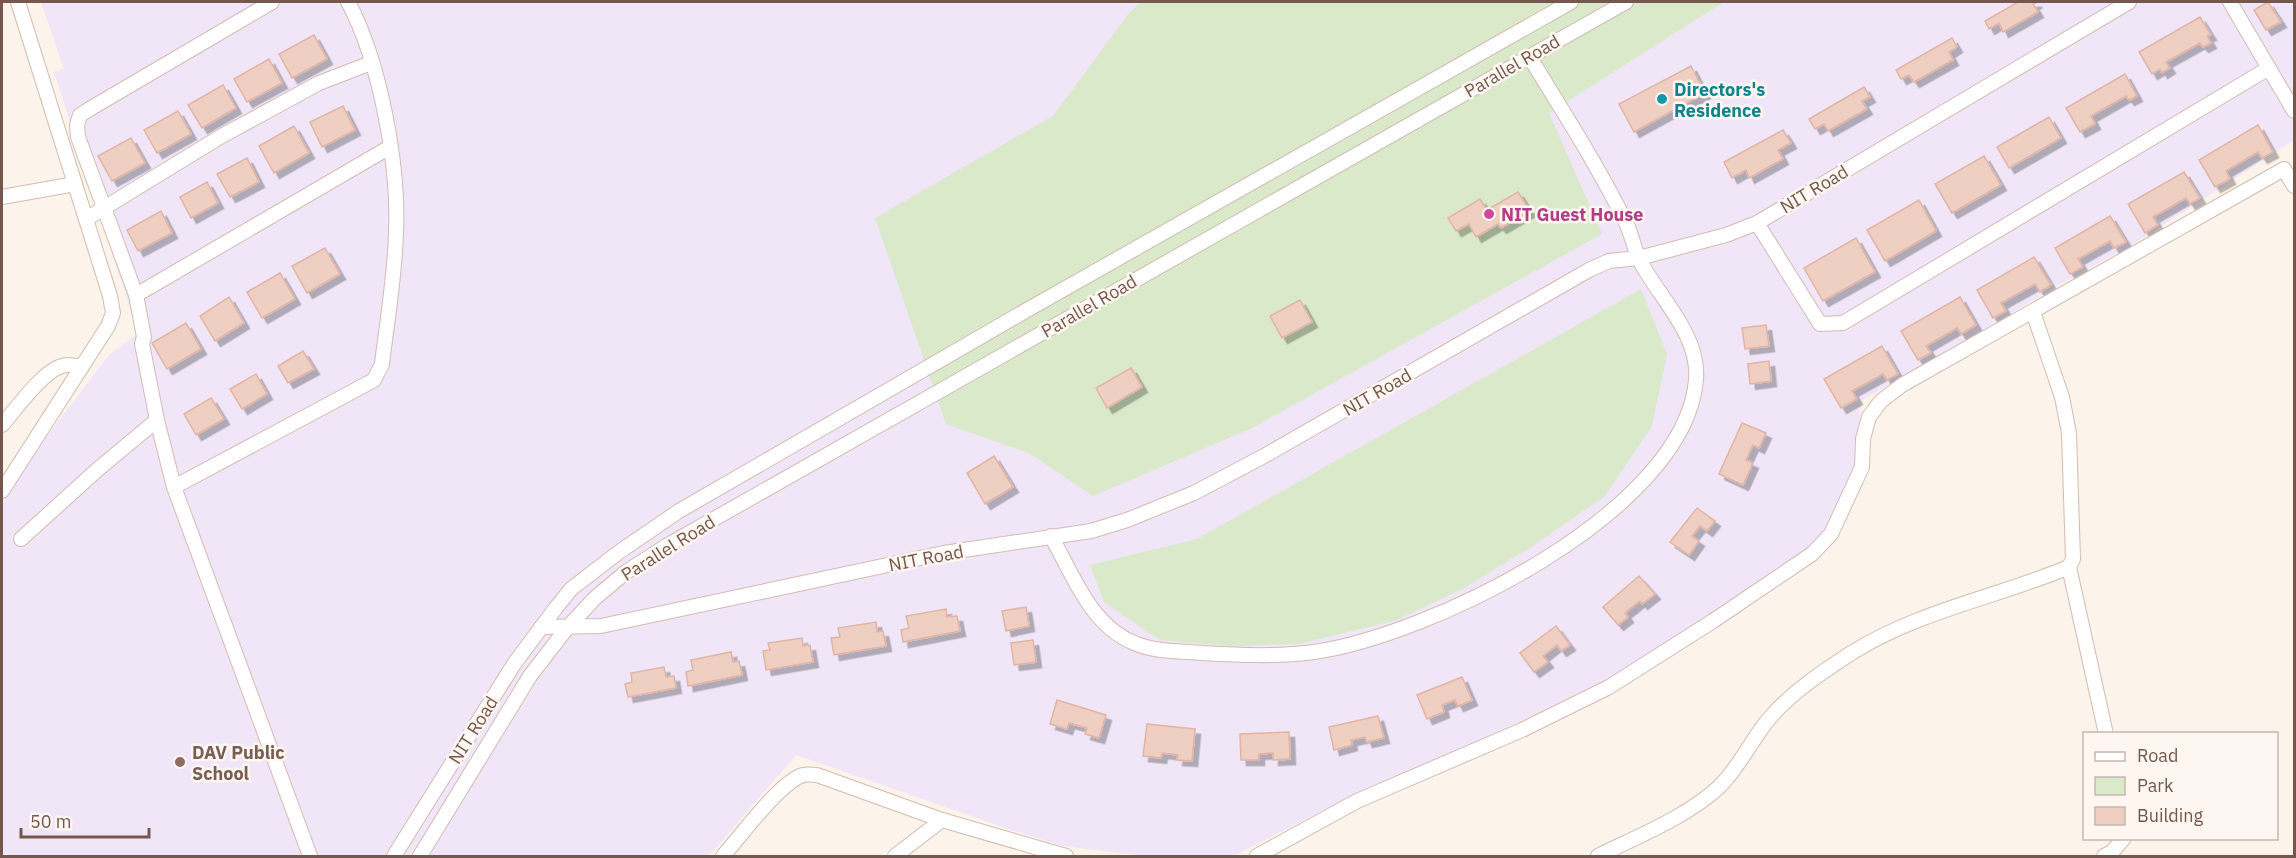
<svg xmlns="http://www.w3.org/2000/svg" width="2296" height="858" font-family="'IBM Plex Sans',sans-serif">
<defs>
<filter id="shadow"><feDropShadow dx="5.5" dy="5.5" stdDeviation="0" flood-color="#0004"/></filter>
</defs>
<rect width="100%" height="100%" fill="#fcf3ea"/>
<polygon fill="#f0e6f8" points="41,2 2294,2 2294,140 2134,244 2068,280 1861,401 1856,469 1822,535 1794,559 1648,655 1598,684 1461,750 1369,787 1234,856 1143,856 1063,846 1014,831 796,755 709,856 2,856 2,505 17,475 109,355 138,333 54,72 64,69"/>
<g fill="#dae9c9">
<polygon points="1141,2 1724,2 1549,113 1602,234 1250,429 1093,496 1029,453 946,424 875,218 1053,116 1129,13"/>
<polygon points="1641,289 1667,354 1652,426 1605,496 1531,547 1464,588 1397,620 1299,644 1229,646 1160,640 1104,602 1090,565 1197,539"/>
</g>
<g fill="#f0cfc3" stroke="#e2b4a4" stroke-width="1.5" filter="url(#shadow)">
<polygon points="2018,2 2037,2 2033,4 2038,12 2003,32 1999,23 1989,29 1985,21"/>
<polygon points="2268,2 2281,22 2266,30 2254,10"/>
<polygon points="2200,17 2211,35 2207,36 2211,43 2203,47 2200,43 2166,62 2170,68 2162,73 2160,69 2152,74 2139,52"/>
<polygon points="314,35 327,59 292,78 279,54"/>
<polygon points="1952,38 1957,47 1949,52 1953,60 1914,82 1909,75 1901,79 1896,70"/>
<polygon points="269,59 282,83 247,102 234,79"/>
<polygon points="1691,66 1705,93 1634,132 1619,104"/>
<polygon points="2125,74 2137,96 2129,100 2126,96 2091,116 2095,124 2080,132 2066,108"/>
<polygon points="223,85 236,108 202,128 188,105"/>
<polygon points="1864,87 1870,97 1862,101 1867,109 1828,131 1824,124 1815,129 1809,119"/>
<polygon points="343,106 355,130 322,147 310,122"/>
<polygon points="178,111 191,134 157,153 144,130"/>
<polygon points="2049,117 2061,138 2009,168 1997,147"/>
<polygon points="2258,125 2273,152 2262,158 2258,152 2226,171 2230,179 2215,187 2199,160"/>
<polygon points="294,126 309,153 274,173 259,146"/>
<polygon points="1783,130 1791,143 1778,150 1783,159 1749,178 1746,170 1732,178 1724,162"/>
<polygon points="131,138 145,163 112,181 98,156"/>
<polygon points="1984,156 2001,185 1952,213 1935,184"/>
<polygon points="247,158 259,182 230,197 217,174"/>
<polygon points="2184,172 2200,198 2190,204 2186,198 2153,217 2158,225 2145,233 2128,204"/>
<polygon points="207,182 218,203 191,218 180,197"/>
<polygon points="1518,192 1530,211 1501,228 1498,224 1476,237 1469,224 1456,231 1448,218 1480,199 1487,210"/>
<polygon points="1919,200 1936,231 1885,261 1867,230"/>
<polygon points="161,211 172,233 138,251 127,230"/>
<polygon points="2110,216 2126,242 2114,248 2110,241 2078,259 2083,267 2070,274 2055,248"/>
<polygon points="1856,238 1875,272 1823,301 1804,268"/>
<polygon points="325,248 340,274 307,293 292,266"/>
<polygon points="2034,257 2051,285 2040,292 2035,284 2001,303 2006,311 1993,318 1977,290"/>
<polygon points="280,273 295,299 262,318 247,292"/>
<polygon points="229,297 244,323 215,341 200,316"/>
<polygon points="1960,297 1976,325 1961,334 1957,328 1926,346 1931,353 1918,360 1901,331"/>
<polygon points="1300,300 1312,322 1282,338 1270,316"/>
<polygon points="186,323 201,349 167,369 152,343"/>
<polygon points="1766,325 1769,346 1745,349 1742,328"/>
<polygon points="1882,346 1898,374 1887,380 1883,374 1852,391 1857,399 1841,408 1824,379"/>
<polygon points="303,351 314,369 288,383 278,366"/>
<polygon points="1769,361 1771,381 1750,384 1748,364"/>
<polygon points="1131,368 1142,387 1107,408 1096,388"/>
<polygon points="256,374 267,394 242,409 230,389"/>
<polygon points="211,398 224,419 196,435 184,414"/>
<polygon points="1742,423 1766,433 1759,448 1753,445 1746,460 1753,463 1743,485 1719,474"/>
<polygon points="994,456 1013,487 985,504 967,473"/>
<polygon points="1697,508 1715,521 1707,531 1700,526 1692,536 1699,541 1689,555 1670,542"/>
<polygon points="1639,576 1655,594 1642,604 1640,601 1625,613 1628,617 1618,625 1603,607"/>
<polygon points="1026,607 1029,626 1006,631 1002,611"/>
<polygon points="946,609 947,617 957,616 960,631 903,642 901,630 909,628 906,616"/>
<polygon points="876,622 877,632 883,631 886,646 834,655 831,638 840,637 838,628"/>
<polygon points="1556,626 1570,645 1561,651 1557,645 1543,656 1548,662 1534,672 1520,653"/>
<polygon points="802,638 803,646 810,645 813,662 766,670 763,651 770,650 768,643"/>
<polygon points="1033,640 1036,662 1014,665 1011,643"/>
<polygon points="731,652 733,662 739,661 742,675 688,686 686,672 693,670 691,660"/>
<polygon points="664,667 666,677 674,676 676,688 628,697 625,684 632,682 631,673"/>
<polygon points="1462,677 1472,700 1458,706 1455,700 1442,705 1444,712 1427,719 1417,695"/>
<polygon points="1057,700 1106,715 1099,738 1085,734 1087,728 1069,723 1067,729 1050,724"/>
<polygon points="1378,716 1384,738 1367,742 1365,737 1351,740 1352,745 1334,750 1329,727"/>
<polygon points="1147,724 1195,729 1192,761 1177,760 1178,755 1162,753 1161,758 1143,756"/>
<polygon points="1289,732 1290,759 1273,760 1273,753 1259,754 1259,760 1241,760 1240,734"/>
</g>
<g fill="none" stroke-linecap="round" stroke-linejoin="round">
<g stroke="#d0bcb2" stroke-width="16">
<g id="street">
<polyline points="272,2 93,107 80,115 77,125 78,137 136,295 144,337 142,344 157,420 174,487 310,856"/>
<polyline points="2230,2 2294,111"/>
<polyline points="2,197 75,184"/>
<polyline points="86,219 220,137 319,83 371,63"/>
<polyline points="1757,223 1820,324 1843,323 2269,68"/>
<polyline points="136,295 390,147"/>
<path d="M2 425C15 410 41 374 59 367 67 364 73 365 82 367"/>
<path d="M174 487 374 380 382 364C387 321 395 276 396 232 399 165 380 61 348 2"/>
<polyline points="2,491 108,326 113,313 110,296 18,2"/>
<path d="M1051 536C1072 573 1090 624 1132 642 1152 652 1180 651 1202 653 1239 655 1277 657 1314 652 1429 636 1685 512 1696 380 1700 334 1658 297 1639 259 1634 248 1632 236 1627 225 1599 167 1563 112 1529 56"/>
<polyline points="21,539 97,470 157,420"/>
<polyline points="2069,567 2106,734"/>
<polyline points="541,627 601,626 944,553 1091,531 1127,520 1194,493 1264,456 1589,270 1609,261 1639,258 1726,235 1757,223 2129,2"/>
<polyline points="394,856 514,664 555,609 571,589 619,552 679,511 1027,310 1571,2"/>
<polyline points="420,856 530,676 567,628 595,598 626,572 668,545 1626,2"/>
<path d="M723 856C740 837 780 782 803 775 808 774 813 775 817 775L942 820 1066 856"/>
<polyline points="895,856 942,820"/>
<polyline points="1257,856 1357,801 1522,730 1609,687 1713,621 1812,554 1831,534 1862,467 1863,439 1869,417 1881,401 1902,385 2284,169 2294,186"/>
<path d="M1598 856C1636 837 1689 816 1720 786 1739 767 1751 741 1768 720 1789 694 1825 670 1853 652 1919 611 1997 597 2069 567L2073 559 2069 433 2062 397 2033 312"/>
<polyline points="2104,856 2112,852 2124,838"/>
</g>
</g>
<use href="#street" stroke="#fff" stroke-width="14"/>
</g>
<circle fill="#0f9aa8" stroke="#fef7f1" stroke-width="2" cx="1662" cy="99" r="6"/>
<circle fill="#d1479c" stroke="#fef7f1" stroke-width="2" cx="1489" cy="214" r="6"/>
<circle fill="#8d6e63" stroke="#fef7f1" stroke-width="2" cx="180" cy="762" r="6"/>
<g text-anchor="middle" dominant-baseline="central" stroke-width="5" stroke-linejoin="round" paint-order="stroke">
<g font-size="18" fill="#76574e" stroke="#fef7f1">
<text transform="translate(1512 66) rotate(-30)">Parallel Road</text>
<text transform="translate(1814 189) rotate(-31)">NIT Road</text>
<text transform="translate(1089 306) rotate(-30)">Parallel Road</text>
<text transform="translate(1377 392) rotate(-30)">NIT Road</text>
<text transform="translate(668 548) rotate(-32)">Parallel Road</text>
<text transform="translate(926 558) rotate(-11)">NIT Road</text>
<text transform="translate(473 730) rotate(-58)">NIT Road</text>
</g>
<g font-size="18" font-weight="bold" fill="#0d838f" stroke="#fef7f1" text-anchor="start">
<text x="1674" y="89">Directors's<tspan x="1674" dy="21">Residence</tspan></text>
</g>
<g font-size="18" font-weight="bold" fill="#b23c85" stroke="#fef7f1" text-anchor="start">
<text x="1501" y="214">NIT Guest House</text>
</g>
<g font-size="18" font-weight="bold" fill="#785e54" stroke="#fef7f1" text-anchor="start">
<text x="192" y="752">DAV Public<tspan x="192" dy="21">School</tspan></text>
</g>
</g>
<rect width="2296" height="858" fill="none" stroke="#76574e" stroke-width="6"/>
<rect x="2083" y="732" width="195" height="108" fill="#fef7f1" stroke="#c8b7b0" stroke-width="1.5"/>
<rect x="2095" y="752" width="30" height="9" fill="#ffffff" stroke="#c8b7b0" stroke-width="1.5"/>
<text x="2137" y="762" font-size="18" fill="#76574e">Road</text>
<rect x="2095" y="777" width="30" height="18" fill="#dae9c9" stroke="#c8b7b0" stroke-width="1.5"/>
<text x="2137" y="792" font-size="18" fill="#76574e">Park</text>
<rect x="2095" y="807" width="30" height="18" fill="#f0cfc3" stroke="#c8b7b0" stroke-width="1.5"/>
<text x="2137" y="822" font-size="18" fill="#76574e">Building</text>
<path d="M21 828v9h128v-9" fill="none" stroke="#76574e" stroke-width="3"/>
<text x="30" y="828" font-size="18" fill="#76574e" stroke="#fef7f1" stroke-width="4.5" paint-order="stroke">50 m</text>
</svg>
